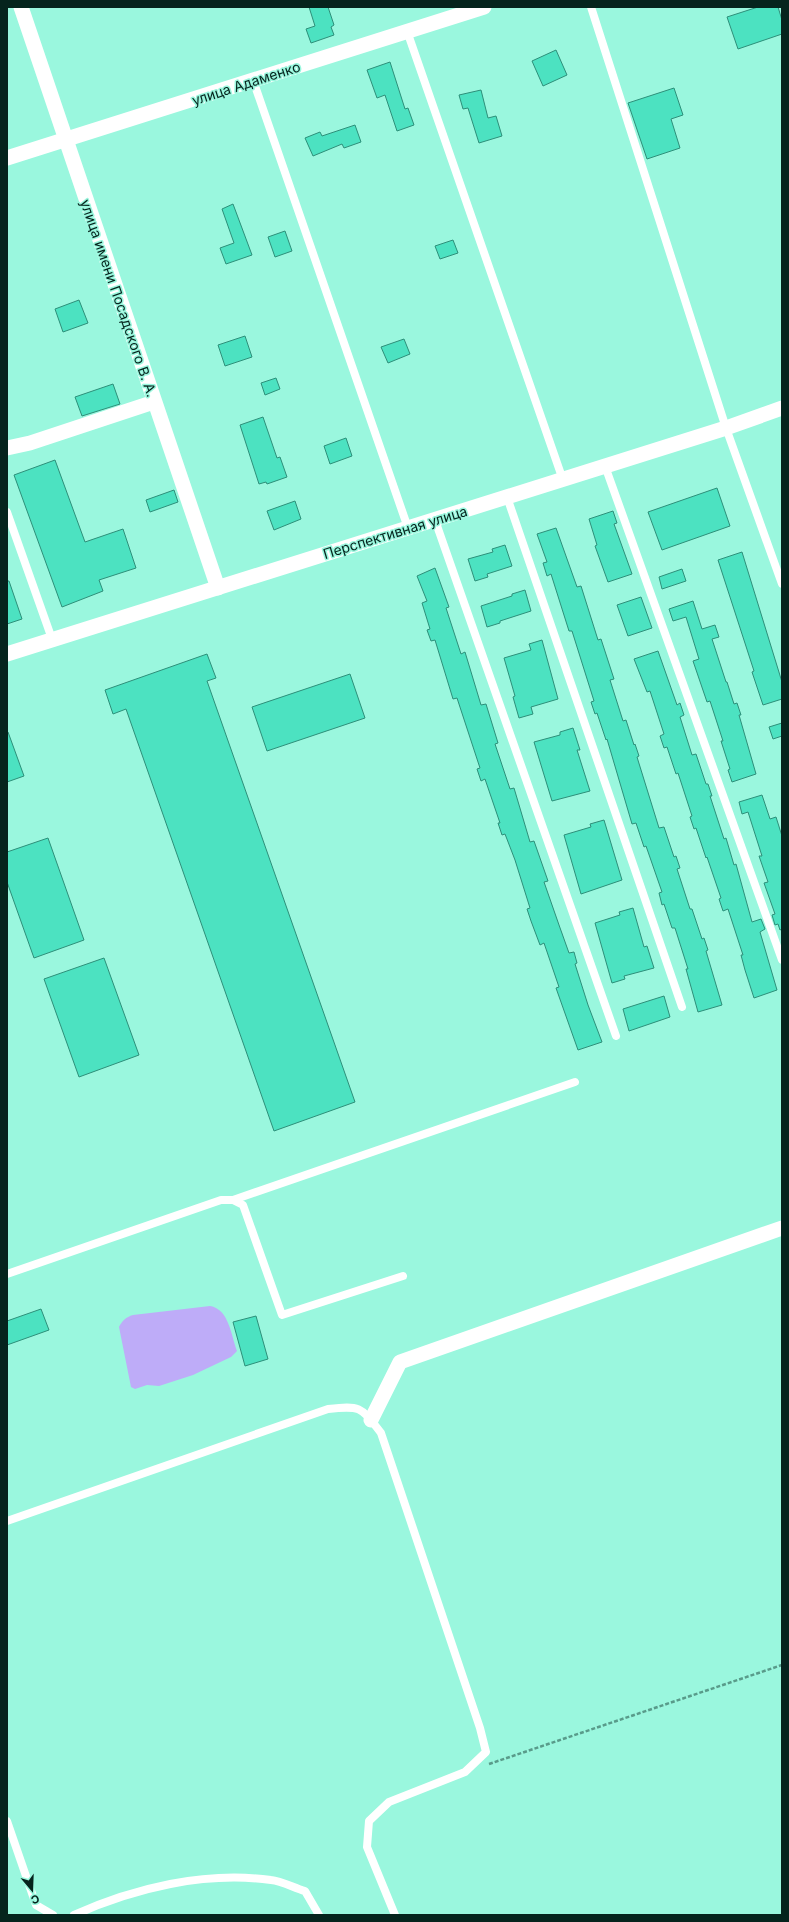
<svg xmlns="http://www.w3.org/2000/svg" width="789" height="1922" font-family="Inter,sans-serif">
<rect width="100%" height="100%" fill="#9af7de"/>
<path fill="#beacf8" d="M210 1306C229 1309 231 1335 237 1351L231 1357 193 1375 159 1386 147 1385 135 1389 131 1387 119 1327C122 1321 126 1317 133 1315Z"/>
<g fill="#4ce2c1" stroke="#2d8f79">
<polygon points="309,7 328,7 334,25 331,27 334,35 311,43 306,29 315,26"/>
<polygon points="758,7 778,7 782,20 782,34 738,49 727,17"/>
<polygon points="556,50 567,75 543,86 532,61"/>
<polygon points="390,62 405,109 408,108 414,125 397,131 385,95 377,98 367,70"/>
<polygon points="674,88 683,115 671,119 680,148 647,159 628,103"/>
<polygon points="481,90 488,118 496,116 502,136 479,143 468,108 463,109 459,95"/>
<polygon points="355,125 361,142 344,148 342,144 313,156 305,138 320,132 322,136"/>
<polygon points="233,204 252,255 226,264 220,248 234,243 222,209"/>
<polygon points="285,231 292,251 275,257 268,237"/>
<polygon points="453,240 458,253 440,259 435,246"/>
<polygon points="79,300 88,323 63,332 55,309"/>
<polygon points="245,336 252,357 225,366 218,345"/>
<polygon points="404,339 410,354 388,363 381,347"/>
<polygon points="276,378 280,389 265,395 261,383"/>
<polygon points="113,384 120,404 82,416 75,397"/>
<polygon points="263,417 277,458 280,457 287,477 267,484 266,482 259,484 240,425"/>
<polygon points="346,438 352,456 330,464 324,446"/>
<polygon points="55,460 85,542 123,529 136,568 99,580 103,591 62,607 14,475"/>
<polygon points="717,488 730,526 662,550 648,512"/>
<polygon points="174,490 178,502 150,512 146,500"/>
<polygon points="295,501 301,519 274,530 267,511"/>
<polygon points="613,511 617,523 614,524 632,574 608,582 595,546 597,545 589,519"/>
<polygon points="556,528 577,587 581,586 598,640 601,639 614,679 610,680 623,721 626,720 634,745 635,744 639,756 637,757 659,828 664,827 674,857 676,856 680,868 677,869 690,909 692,909 702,939 704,938 708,950 706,951 722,1005 698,1012 686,969 688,969 675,928 672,928 664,904 662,905 659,893 662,892 646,846 644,847 636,823 632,824 607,739 606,740 597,713 595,714 591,702 594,701 572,631 569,631 551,574 547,576 543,563 547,562 537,534"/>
<polygon points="505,545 512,566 487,574 488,577 475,581 468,559 493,552 492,549"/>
<polygon points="742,552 782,682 782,699 763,705 752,672 754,671 718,560"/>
<polygon points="435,568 449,607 446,608 461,654 465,652 481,705 486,704 498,743 495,744 510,789 514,788 530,842 534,841 548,881 544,882 559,925 569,953 574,952 577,963 575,964 588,1005 602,1042 578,1050 556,988 559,987 544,943 540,945 531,921 527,909 530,908 515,860 505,834 502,835 498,823 500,823 485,779 481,781 477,769 480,768 457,698 453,699 435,640 431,641 427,630 430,629 422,603 427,601 417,576"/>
<polygon points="682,569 686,581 662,589 659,577"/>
<polygon points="7,581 9,581 22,619 7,624"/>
<polygon points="525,590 531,611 500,621 500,623 487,627 481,606 512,596 512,594"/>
<polygon points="641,597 652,628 628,636 617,605"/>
<polygon points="693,601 702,629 715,625 719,637 712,639 726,682 727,682 734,704 737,703 741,715 739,715 756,774 732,782 728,770 730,769 721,741 723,741 710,701 707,702 693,661 699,659 686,617 673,621 669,609"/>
<polygon points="542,640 558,699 531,707 533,714 519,718 513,697 515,696 504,658 531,650 529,644"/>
<polygon points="658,651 677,705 680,703 684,715 680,717 692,755 696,754 706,784 708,784 712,796 710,796 724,839 726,838 734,865 736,864 752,922 761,919 765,929 760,932 777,990 754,998 745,970 741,955 743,955 728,909 723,911 719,899 721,898 707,857 706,858 696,828 694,829 690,817 692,816 678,773 676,774 667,747 664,748 660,736 664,734 650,691 647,692 634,659"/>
<polygon points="207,654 216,678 207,681 355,1102 274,1131 126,709 113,714 105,690"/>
<polygon points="350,674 365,718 267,751 252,707"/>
<polygon points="782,723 782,736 773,739 769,727"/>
<polygon points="573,728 580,750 577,750 590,791 552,801 534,742 560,735 560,732"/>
<polygon points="7,732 8,732 24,776 7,782"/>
<polygon points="762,795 770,819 776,817 782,836 782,929 780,930 778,924 775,925 772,915 775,914 764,883 768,882 759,856 762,856 748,812 742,814 739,802"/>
<polygon points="604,820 622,880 581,894 564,835 591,827 590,824"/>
<polygon points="48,838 84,940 34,958 7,882 7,852"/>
<polygon points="633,908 644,947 647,946 654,968 624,976 625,979 612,983 595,923 620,915 619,912"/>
<polygon points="104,958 139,1055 79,1077 44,979"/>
<polygon points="664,996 670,1017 629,1031 623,1009"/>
<polygon points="41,1309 49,1330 7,1345 7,1321"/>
<polygon points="256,1316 268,1359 245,1366 233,1322"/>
</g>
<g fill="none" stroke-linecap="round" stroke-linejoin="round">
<polyline stroke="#599b8a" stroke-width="2.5" stroke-dasharray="4 2" stroke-linecap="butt" points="489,1764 782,1665"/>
<g stroke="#fff" stroke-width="8">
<polyline points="591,7 726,428 782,584"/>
<polyline points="407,31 563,480"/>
<polyline points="253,80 408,528"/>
<polyline points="605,466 782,960"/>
<polyline points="507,497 682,1007"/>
<polyline points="7,512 52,639"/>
<polyline points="435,520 616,1036"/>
<polyline points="233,1200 575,1082"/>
<polyline points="7,1274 221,1200 233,1200 243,1205 282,1315 403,1276"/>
<path d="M7 1521 328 1409C361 1405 361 1407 381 1433L480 1728 486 1752 465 1772 389 1802 369 1821 367 1847 395 1915"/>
<polyline points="7,1821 36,1905 53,1915"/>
<path d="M74 1915C134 1888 205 1871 271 1880 282 1881 294 1888 305 1891L319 1915"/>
</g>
<g stroke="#fff" stroke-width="15">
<polyline points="21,7 218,588"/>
<polyline points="7,158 484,7"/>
<polyline points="7,448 30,443 154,402"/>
<polyline points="7,654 726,428 782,408"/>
<polyline points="371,1420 400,1362 782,1228"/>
</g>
</g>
<g text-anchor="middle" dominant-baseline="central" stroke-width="3" stroke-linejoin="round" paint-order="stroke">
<g font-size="14" fill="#05241d" stroke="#9af7de">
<text transform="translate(246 83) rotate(-18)">улица Адаменко</text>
<text transform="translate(119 298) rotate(71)">улица имени Посадского В. А.</text>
<text transform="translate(395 532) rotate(-17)">Перспективная улица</text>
</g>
</g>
<rect width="789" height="1922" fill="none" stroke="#05241d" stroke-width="16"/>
<g transform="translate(32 1890) rotate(161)" stroke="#9af7de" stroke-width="3" paint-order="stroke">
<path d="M0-3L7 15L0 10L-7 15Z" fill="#05241d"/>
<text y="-6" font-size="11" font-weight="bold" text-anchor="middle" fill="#05241d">С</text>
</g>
</svg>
